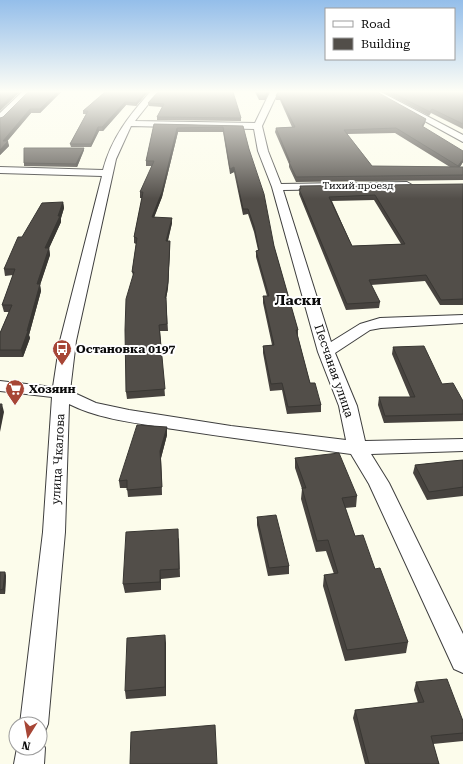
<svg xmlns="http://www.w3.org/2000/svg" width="463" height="764" font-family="'Roboto Serif',serif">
<rect width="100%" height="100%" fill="#fcfceb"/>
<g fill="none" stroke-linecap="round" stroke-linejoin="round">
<g stroke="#3e3e3e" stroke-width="2">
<g id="street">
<polygon points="22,92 30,92 3,120 0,121 0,113"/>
<path d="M150 92H158L135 121 255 123 270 92H278L262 126 268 151 281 184 407 182 412 185 407 188 283 190 331 342 360 324 380 318 463 315V323L381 328 370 330 335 353 357 406 365 441 463 439V451L371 454 389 483 463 634V673L454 669 369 484 351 454C291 446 232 438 173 429 138 423 101 420 69 404L65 532 48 724 44 734 40 735V724H20L43 532 52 397 0 391V381L53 387 60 341 102 176 0 173V167L103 170C112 137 129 116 150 92ZM131 126 254 129 258 151 272 187 318 352 339 406 346 440 231 426 129 410 96 403 70 391 76 341 116 159Z"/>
<polygon points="372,92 381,92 463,135 463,142"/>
<polygon points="40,737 45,748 44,764 14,764 17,748 40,748"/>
</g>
</g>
<use href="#street" fill="#fff" fill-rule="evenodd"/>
</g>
<g fill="#47433f" fill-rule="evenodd">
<polygon points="28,92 61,92 40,113 31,113 7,141 9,146 0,155 0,118 3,117"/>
<polygon points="105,92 148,92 136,106 126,105 103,131 99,131 91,147 71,147 70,144 86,114 83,114 83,111"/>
<polygon points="158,92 241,118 241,121 157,120 157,117 162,107 149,106 148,103"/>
<polygon points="255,92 269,92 265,100 259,100"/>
<path d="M278 92 425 123 423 127 463 162 460 167H463V180L296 182 289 167V164L275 132 276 128 292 127 280 100H276V96ZM395 133 450 167 372 166 347 134Z"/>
<polygon points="383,92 463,92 463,129 431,113 429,116"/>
<polygon points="154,124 243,126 274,246 298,330 298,337 310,383 321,405 321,412 287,414 282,390 270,391 263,353 263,346 272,345 263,303 263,296 267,296 256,257 256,251 258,250 254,232 248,214 243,215 234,172 230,174 223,132 178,132 162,197 154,217 172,223 168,241 170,241 170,247 168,288 166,299 168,331 160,331 165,396 127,399 126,392 133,275 132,272 136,244 134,243 134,237 142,198 140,198 140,192 152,166 146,166 146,161"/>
<polygon points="84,150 77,167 24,166 24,163"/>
<path d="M463 184V305H440L425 281 371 285 380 302 379 308 346 310 299 194 300 186ZM374 200 401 244 352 246 332 201Z"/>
<polygon points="63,202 64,208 61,218 61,222 49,248 50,255 40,285 41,291 29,335 30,338 23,357 0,357 0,333 9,312 4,312 2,305 13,275 5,276 4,269 22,237"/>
<polygon points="393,347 442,384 463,401 463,421 384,423 378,405 379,397 410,397 392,354"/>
<polygon points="167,427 167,435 161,458 162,495 128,497 127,488 120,488 119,481"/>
<polygon points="295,458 357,496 356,507 345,508 355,536 375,569 408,642 406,653 345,661 323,586 324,575 334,574 326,551 316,552 301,499 302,489 295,468"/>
<polygon points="463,460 463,496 427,500 413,473 415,465"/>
<polygon points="257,517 289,566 289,574 268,576 257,525"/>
<polygon points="179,538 180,577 161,579 161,590 125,593 123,584"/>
<polygon points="0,572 5,572 6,576 5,594 0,594"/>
<polygon points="166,643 166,696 126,699 125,691"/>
<polygon points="416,682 463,721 463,741 433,744 439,764 365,764 353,718 355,710 418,703 414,690"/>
</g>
<g fill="#393733">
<polygon points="16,92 20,92 0,111 0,106"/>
<polygon points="57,92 61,92 40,113 40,109"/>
<polygon points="146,92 148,92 136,106 136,103"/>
<polygon points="267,92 269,92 265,100 265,96"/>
<polygon points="125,102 126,105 103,131 102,127"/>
<polygon points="30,109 31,113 4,145 3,141"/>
<polygon points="426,119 425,123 421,130 422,126"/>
<polygon points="98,127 99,131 91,147 91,144"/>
<polygon points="177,128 178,132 162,197 152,223 152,217"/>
<polygon points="8,141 9,146 0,155 0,150"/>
<polygon points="84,148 84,150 77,167 76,164"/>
<polygon points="463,159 463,162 457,171 458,166"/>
<polygon points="234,167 234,172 230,174 230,169"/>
<polygon points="63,202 64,208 61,218 61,222 46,255 45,248"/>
<polygon points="172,218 172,223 166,247 166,241"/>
<polygon points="170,241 170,247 168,288 166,299 168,331 166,300 165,298"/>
<polygon points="49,248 50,255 40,285 41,291 29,335 30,338 23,357 21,350 27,331 37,284"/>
<polygon points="2,404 4,412 0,432 0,413"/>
<polygon points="167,427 167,435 161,458 162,495 160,451"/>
<polygon points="160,570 161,579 161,590 160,582"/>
<polygon points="5,572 6,576 5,594 3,589"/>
<polygon points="165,635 166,643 166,696 165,687"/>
</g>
<g fill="#524e49" stroke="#393733" fill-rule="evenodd">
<polygon points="0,92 16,92 0,106"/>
<polygon points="28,92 57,92 40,109 30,109 3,141 8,141 0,150 0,118 3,117"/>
<polygon points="105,92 146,92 136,103 125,102 102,127 98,127 91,144 70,144 88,111 83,111"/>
<polygon points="158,92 233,92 241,118 157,117 164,104 148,103"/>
<polygon points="257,92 267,92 265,96 259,96"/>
<polygon points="278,92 377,92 426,119 422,126 463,151 463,159 458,166 396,128 344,130 372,166 463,167 463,175 296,177 289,162 290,162 276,128 295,127 280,97 276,96"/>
<polygon points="391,92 463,92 463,124 432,109 430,112"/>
<polygon points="154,124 243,126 249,149 264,194 274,246 298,330 296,330 310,383 315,383 321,405 288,407 282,383 271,384 263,346 274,345 263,296 269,296 256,251 259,250 254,226 248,209 243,209 234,167 230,169 223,127 177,128 162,192 152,217 172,218 166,241 170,241 168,282 165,298 166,298 167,324 159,325 165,389 126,392 125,330 126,299 134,272 132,272 137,238 134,237 143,192 140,192 154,161 146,161"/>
<polygon points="24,148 84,148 76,164 24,163"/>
<path d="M463 184V299L441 300 426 275 369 280 380 302 347 304 299 189H301L300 186ZM375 195 405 244 352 246 329 197Z"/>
<polygon points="63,202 58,216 60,216 45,248 49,248 37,284 40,284 27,331 28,331 21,350 0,350 0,333 12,305 2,305 15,269 4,269 18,237 22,237 42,203"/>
<polygon points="424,346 442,384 453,383 463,401 463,414 385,416 379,397 415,397 393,347"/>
<polygon points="0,404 2,404 0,413"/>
<polygon points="137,425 167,427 160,451 162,487 127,490 127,480 119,481"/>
<polygon points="339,453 357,496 342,498 355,536 363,535 375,569 380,568 408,642 347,650 324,575 338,573 328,540 317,541 302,488 306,488 295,458"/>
<polygon points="463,460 463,487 429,492 415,465 452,461"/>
<polygon points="276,515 289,566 269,568 257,517"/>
<polygon points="178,529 179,569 160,570 160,582 123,584 126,532"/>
<polygon points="0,572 5,572 3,589 0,590"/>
<polygon points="165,635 165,687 125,691 127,638"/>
<polygon points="447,679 463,721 463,733 431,736 439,764 369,764 355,710 424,702 416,682"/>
<polygon points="215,725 217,764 130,764 131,732"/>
</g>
<linearGradient id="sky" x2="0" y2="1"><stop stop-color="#94beea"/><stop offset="0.46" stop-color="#fefef6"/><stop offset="1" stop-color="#fefef6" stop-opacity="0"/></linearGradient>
<rect width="463" height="199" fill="url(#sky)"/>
<defs>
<g id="bus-pin" transform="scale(1)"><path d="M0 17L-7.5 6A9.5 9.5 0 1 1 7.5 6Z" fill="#a74636" stroke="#fff"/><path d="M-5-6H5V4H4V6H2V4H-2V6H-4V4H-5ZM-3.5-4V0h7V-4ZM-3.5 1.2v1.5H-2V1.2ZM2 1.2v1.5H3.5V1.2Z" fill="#fff"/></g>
<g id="supermarket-pin" transform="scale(1)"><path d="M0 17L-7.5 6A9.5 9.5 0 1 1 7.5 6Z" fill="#a74636" stroke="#fff"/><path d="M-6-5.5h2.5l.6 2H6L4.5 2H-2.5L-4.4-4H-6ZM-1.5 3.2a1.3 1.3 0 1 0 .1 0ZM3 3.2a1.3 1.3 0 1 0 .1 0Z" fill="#fff"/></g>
</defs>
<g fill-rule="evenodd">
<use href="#bus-pin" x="62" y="349"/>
<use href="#supermarket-pin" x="15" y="389"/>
</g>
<g text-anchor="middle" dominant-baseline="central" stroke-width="4" stroke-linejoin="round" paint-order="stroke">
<g font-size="10" fill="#0b0b0b" stroke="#fff">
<text x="358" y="185">Тихий проезд</text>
</g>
<g font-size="12" font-weight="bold" fill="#0b0b0b" stroke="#fff" text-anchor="start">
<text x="76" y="349">Остановка 0197</text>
<text x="29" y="389">Хозяин</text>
</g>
<g font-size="12" fill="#0b0b0b" stroke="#fff">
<text transform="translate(334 371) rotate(71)">Песчаная улица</text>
<text transform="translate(58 459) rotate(-87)">улица Чкалова</text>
</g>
<g font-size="14" font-weight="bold" fill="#0b0b0b" stroke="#fff">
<text x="298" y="300">Ласки</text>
</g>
</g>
<rect x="325" y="8" width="130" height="52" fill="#ffffff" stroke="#9d9d9d"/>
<rect x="333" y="21" width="20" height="6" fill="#ffffff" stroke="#9d9d9d"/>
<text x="361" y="28" font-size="12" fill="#0b0b0b">Road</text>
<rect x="333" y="38" width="20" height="12" fill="#524e49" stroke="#9d9d9d"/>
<text x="361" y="48" font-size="12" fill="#0b0b0b">Building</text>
<g transform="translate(28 736) rotate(191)"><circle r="19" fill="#ffffff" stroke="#9d9d9d"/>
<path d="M0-3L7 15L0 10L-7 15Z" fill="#a74636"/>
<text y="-6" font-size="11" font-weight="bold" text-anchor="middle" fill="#0b0b0b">N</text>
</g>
</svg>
